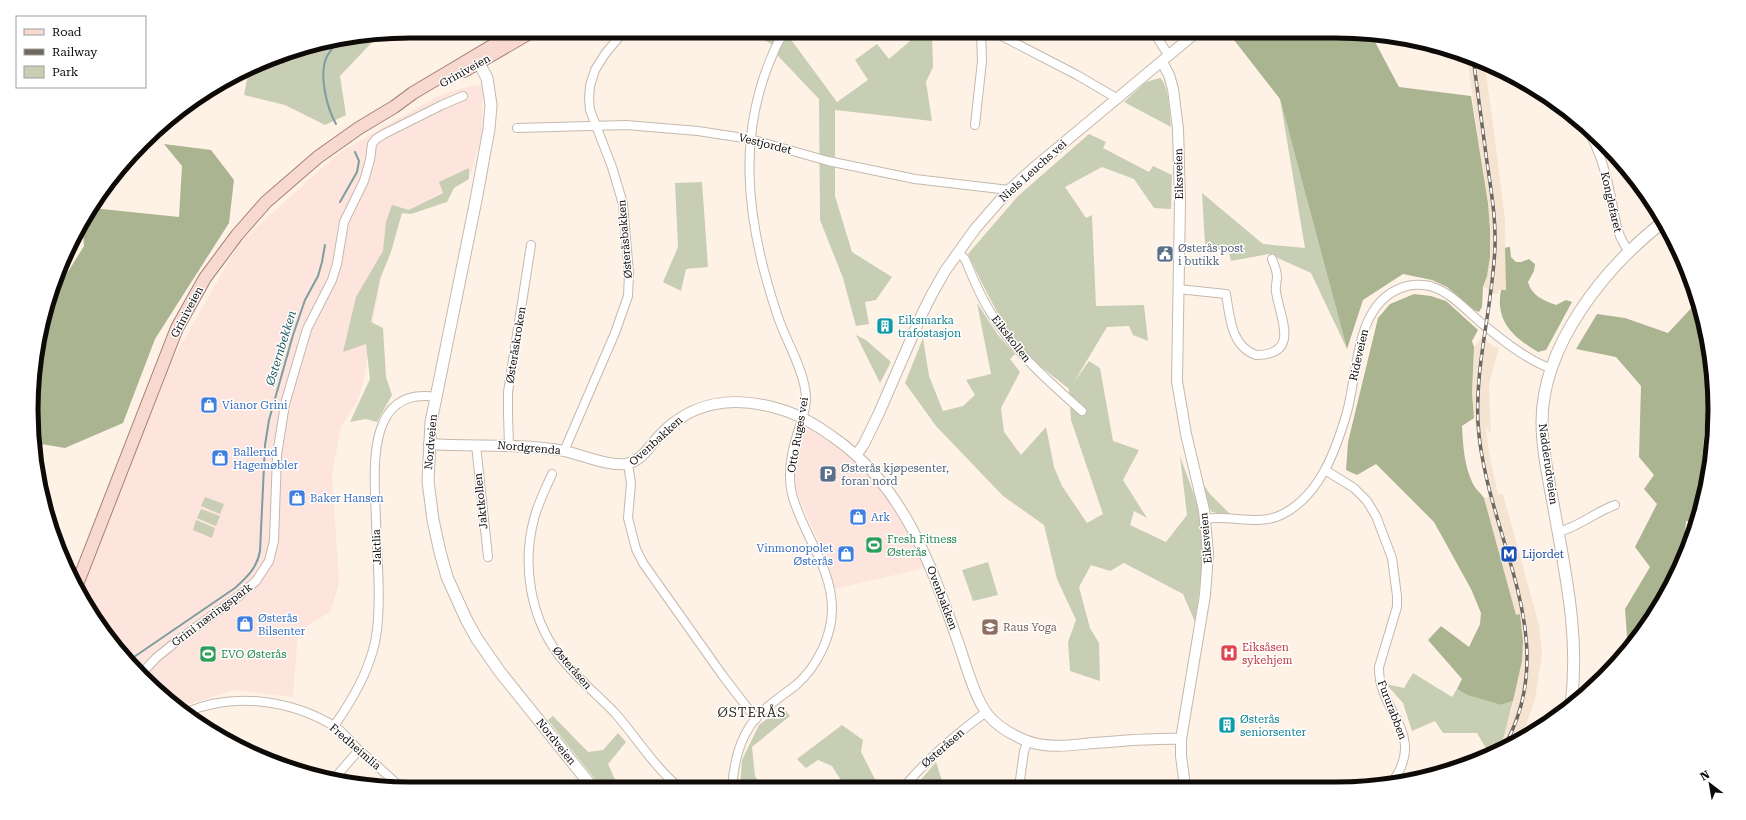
<svg xmlns="http://www.w3.org/2000/svg" width="1746" height="820" font-family="'Roboto Serif',serif">
<rect width="100%" height="100%" fill="#fef2e6"/>
<g fill="#fde4dc">
<polygon points="483,85 482,133 471,173 440,193 408,212 397,215 386,253 371,332 363,384 357,402 341,427 332,475 339,582 331,611 298,632 293,697 235,690 192,703 182,708 160,695 80,595 136,450 174,357 240,242 340,152 440,95 471,86"/>
<polygon points="805,426 855,459 883,492 907,529 925,568 834,589 828,563 798,495 794,471"/>
</g>
<g fill="#f5e4d2">
<polygon points="1467,56 1484,62 1491,109 1505,219 1506,291 1499,290 1498,294 1487,292 1488,289 1483,287 1487,276 1490,257 1490,229"/>
<polygon points="1481,338 1491,344 1491,346 1499,348 1489,384 1491,433 1486,428 1489,453 1498,494 1503,494 1539,625 1542,653 1535,700 1524,731 1521,737 1492,754 1499,745 1513,706 1514,694 1522,661 1523,641 1520,615 1516,615 1484,498 1489,497 1477,441 1472,393 1474,347"/>
</g>
<g fill="#c7ceb4">
<polygon points="750,31 780,31 789,37 837,102 868,80 855,60 877,44 889,59 910,41 907,31 932,31 933,67 926,82 932,121 835,110 835,196 852,252 892,277 876,300 865,302 869,324 856,326 843,278 820,220 819,99 779,57 771,44"/>
<polygon points="378,36 340,76 346,115 325,125 285,105 244,95 249,69 288,51"/>
<path d="M1160 78C1169 85 1170 115 1171 127L1124 102 1146 82Z"/>
<polygon points="1280,99 1347,349 1311,273 1269,254 1231,261 1229,253 1205,244 1202,193 1263,244 1305,248"/>
<path d="M1089 134 1106 142 1103 148 1149 172 1153 166 1172 175 1171 209 1154 208 1134 179 1102 167 1065 187 1086 218 1092 215 1096 306 1144 305 1148 341 1133 335 1129 326 1107 327 1074 382 1089 361 1100 368 1113 441 1139 450 1123 480 1147 518 1134 511 1130 525 1166 542 1187 515 1180 456C1186 474 1194 491 1198 509 1208 546 1200 585 1195 622L1183 594 1124 563 1110 571 1091 565 1079 587 1090 628 1099 643 1100 681 1070 671 1068 642 1076 620 1057 579 1044 525 1003 496 936 426 905 383 923 338 929 376 943 411 963 406 975 395 966 380 991 374 977 303 998 335 1015 354 1010 359 1020 372 1001 408 1004 432 1021 455 1046 427 1054 467 1062 486 1087 523 1103 514 1071 420 1069 389C1057 379 1043 369 1031 358 1002 328 986 291 968 254L1018 196Z"/>
<polygon points="469,168 469,179 454,188 447,202 411,214 402,213 391,252 380,279 371,322 383,328 386,377 392,395 377,422 366,419 350,422 370,379 366,344 343,352 356,297 383,251 386,222 392,205 409,210 443,193 439,182"/>
<polygon points="702,182 708,267 686,269 681,291 663,282 678,247 675,183"/>
<polygon points="856,335 866,340 891,362 880,383"/>
<polygon points="1712,380 1715,410 1708,484 1704,495 1708,404"/>
<polygon points="1201,481 1210,494 1232,516 1212,512 1206,503"/>
<polygon points="205,497 224,504 220,514 201,506"/>
<polygon points="201,509 220,516 216,526 197,518"/>
<polygon points="196,520 215,528 212,538 193,530"/>
<polygon points="988,562 998,595 973,601 962,570"/>
<polygon points="1413,673 1452,697 1457,689 1467,695 1501,705 1513,701 1503,739 1492,754 1490,755 1477,733 1443,733 1435,721 1412,731 1403,703 1386,684 1404,688"/>
<polygon points="783,707 790,716 752,747 755,776 762,788 740,788 742,760 759,725"/>
<polygon points="553,716 588,752 603,750 618,733 626,742 608,764 619,788 602,788 548,720"/>
<polygon points="842,725 863,740 861,752 879,787 832,788 842,782 832,766 818,760 806,768 797,759"/>
<polygon points="936,762 944,787 915,787"/>
</g>
<g fill="#abb490">
<polygon points="1227,31 1336,31 1379,35 1374,40 1399,87 1471,96 1488,204 1490,229 1490,257 1487,276 1483,287 1482,307 1479,312 1474,310 1447,287 1432,280 1403,274 1363,300 1347,349 1280,99"/>
<polygon points="164,144 211,150 234,180 229,223 155,339 123,423 65,448 35,443 38,336 58,284 61,283 84,246 82,220 92,208 179,217 182,166"/>
<path d="M1508 247H1510L1511 257 1516 262H1521L1529 259 1535 264 1534 271 1528 282C1532 296 1543 300 1556 305L1566 300 1572 302 1546 350 1538 352C1513 337 1495 321 1501 290H1506L1505 248Z"/>
<path d="M1414 294 1431 296 1446 301 1478 330 1472 341 1474 347 1472 393 1474 418 1462 426C1463 445 1464 466 1473 484 1476 490 1481 493 1484 498L1516 615 1520 614 1523 641 1522 661 1513 701 1501 705 1467 695 1457 689 1462 679 1428 640 1441 626 1469 647 1480 624 1481 613 1471 589 1434 522 1376 464 1357 475 1346 470 1348 442 1378 318 1390 304Z"/>
<polygon points="1697,302 1708,336 1712,377 1707,404 1697,519 1696,522 1686,521 1683,560 1637,641 1628,650 1625,609 1650,567 1635,547 1657,504 1644,489 1654,475 1639,457 1641,386 1616,357 1576,349 1597,314 1625,318 1668,333"/>
</g>
<g fill="none" stroke-linecap="round" stroke-linejoin="round">
<g stroke="#7d9da1" stroke-width="2">
<path d="M336 124C327 108 318 74 327 56 330 52 333 47 336 43"/>
<polyline points="340,202 357,172 359,161 355,152"/>
<path d="M131 659 235 588C247 577 257 568 260 551L265 445 269 420 293 335 305 300 318 276 322 262 325 245"/>
</g>
<g stroke="#c5b9ae" stroke-width="10">
<g id="minor">
<polyline points="992,31 1077,75 1118,99"/>
<polyline points="1153,31 1169,56"/>
<polyline points="1427,43 1433,49 1443,48"/>
<polyline points="975,125 982,61 981,31"/>
<polyline points="517,128 626,125 698,131 750,139 828,161 915,179 1009,190"/>
<path d="M1587 128C1598 148 1606 171 1610 193 1615 213 1615 235 1629 251"/>
<path d="M958 252 965 259C973 278 981 299 993 316 1017 354 1049 382 1082 411"/>
<path d="M1178 289 1226 294C1230 318 1231 346 1256 355 1301 355 1280 318 1276 292 1275 287 1277 282 1277 277 1277 271 1274 264 1272 259"/>
<polyline points="476,445 488,557"/>
<polyline points="509,445 508,415 508,392 531,245"/>
<polyline points="564,451 615,333 628,296 629,273 623,204 612,167 590,110 589,99 590,86 595,70 605,54 624,31"/>
<polyline points="628,464 631,483 628,518 636,549 643,563 723,676 756,719"/>
<path d="M1325 470 1354 488 1367 501 1376 516 1392 558 1397 596V607L1379 667C1378 714 1429 733 1391 784"/>
<path d="M552 474C546 488 538 503 534 519 522 564 530 616 558 654 574 676 596 693 615 713 637 738 654 767 680 788"/>
<path d="M1205 519C1231 514 1259 527 1283 514 1320 495 1336 450 1347 412 1358 372 1355 305 1401 288 1410 284 1420 284 1430 286 1450 292 1464 308 1479 321 1501 339 1525 359 1552 369"/>
<path d="M1558 532C1579 527 1595 512 1615 505"/>
<polyline points="142,673 156,658 177,641 240,595 256,581 269,561 274,541 277,455 285,404 307,329 332,280 337,264 344,222 364,181 370,160 372,144 376,139 384,134 442,105 463,96"/>
<path d="M187 712C234 692 291 700 334 726 344 732 351 743 360 751 374 763 388 775 401 788"/>
<path d="M334 726C354 698 373 665 377 630 381 594 377 557 376 521 375 476 363 386 436 397"/>
<polyline points="332,781 359,750"/>
<path d="M904 787C928 758 955 735 986 712"/>
<polyline points="1019,787 1024,751 1028,741"/>
<path d="M732 788C734 763 739 739 755 719 766 706 782 696 796 685 817 667 832 636 832 609 832 567 802 533 792 494 787 473 792 449 799 429 803 416 808 403 805 389 801 364 786 341 778 317 745 220 733 124 784 31"/>
</g>
</g>
<g stroke="#c5b9ae" stroke-width="12">
<g id="tertiary">
<polyline points="1162,62 1169,75 1173,89 1178,129 1180,202 1177,381 1186,434 1204,510 1208,553 1205,595 1181,739 1181,756 1185,786"/>
<path d="M429 444C473 447 516 443 559 450 579 453 605 466 625 464 642 462 650 445 661 434 696 398 741 396 786 411 803 417 818 426 833 437 903 485 930 562 957 639 965 661 974 697 988 715 998 727 1012 735 1027 741 1049 749 1072 745 1094 743 1123 741 1152 738 1181 739"/>
<polyline points="857,454 864,444 879,413 922,314 932,294 945,271 975,229 1009,190 1037,165 1198,31"/>
</g>
</g>
<g stroke="#c5b9ae" stroke-width="13">
<g id="secondary">
<polyline points="475,56 487,78 491,105 489,129 476,200 431,422 428,481 433,520 440,552 447,577 466,619 477,639 500,672 593,788"/>
<path d="M1571 706C1580 634 1565 573 1553 503 1548 476 1542 449 1542 422 1542 345 1605 267 1663 222"/>
</g>
</g>
<g stroke="#a48075" stroke-width="14">
<g id="primary">
<polyline points="464,71 533,31"/>
<polyline points="76,587 177,328 205,278 237,235 266,202 318,157 359,128 394,107 413,93 517,31"/>
</g>
</g>
<use href="#minor" stroke="#fff" stroke-width="8"/>
<use href="#tertiary" stroke="#fff" stroke-width="10"/>
<use href="#secondary" stroke="#fff" stroke-width="11"/>
<use href="#primary" stroke="#f8d9d0" stroke-width="12"/>
<g stroke="#6f6861" stroke-width="3.5">
<path id="rail" d="M1473 57C1478 92 1482 127 1487 162 1491 190 1496 218 1495 246 1493 305 1475 363 1478 422 1484 534 1566 637 1504 747"/>
</g>
<use href="#rail" stroke="#fff" stroke-width="2" stroke-dasharray="6" stroke-linecap="butt"/>
</g>
<defs>
<g id="civic-square" transform="scale(0.9)"><rect x="-9" y="-9" width="18" height="18" rx="4" fill="#5c6f8a" stroke="#fff"/><path d="M-.6-6.5H3V-4.5H.6V-3L4-1V1h2V6H-6V1h2V-1L-.6-3ZM-1.2 2.5V6h2.4V2.5Z" fill="#fff"/></g>
<g id="building-square" transform="scale(0.9)"><rect x="-9" y="-9" width="18" height="18" rx="4" fill="#0f9aa8" stroke="#fff"/><path d="M-4-6H4V6H1V3H-1V6H-4ZM-2.5-4.3h1.7v1.8h-1.7ZM.8-4.3h1.7v1.8H.8ZM-2.5-1h1.7V.8h-1.7ZM.8-1h1.7V.8H.8Z" fill="#fff"/></g>
<g id="shop-square" transform="scale(0.9)"><rect x="-9" y="-9" width="18" height="18" rx="4" fill="#3f7fe0" stroke="#fff"/><path d="M-5-2.5h2.3a2.7 3.5 0 0 1 5.4 0H5L5.5 6h-11ZM-1.5-2.5h3a1.5 2.3 0 0 0-3 0Z" fill="#fff"/></g>
<g id="parking-square" transform="scale(0.9)"><rect x="-9" y="-9" width="18" height="18" rx="4" fill="#5c6f8a" stroke="#fff"/><path d="M-3.5-5.5H1a3.5 3.5 0 0 1 0 7H-1V5.5H-3.5ZM-1-3.4V-.6H.8a1.4 1.4 0 0 0 0-2.8Z" fill="#fff"/></g>
<g id="stadium-square" transform="scale(0.9)"><rect x="-9" y="-9" width="18" height="18" rx="4" fill="#2e9e5b" stroke="#fff"/><path d="M0-5a6.5 5 0 1 0 0 10a6.5 5 0 1 0 0-10ZM-3.5-1.8h7v3.6h-7Z" fill="#fff"/></g>
<g id="metro-square" transform="scale(0.9)"><rect x="-9" y="-9" width="18" height="18" rx="4" fill="#1a4fb4" stroke="#fff"/><path d="M-5.5 5V-5H-3L0 0L3-5H5.5V5H3V-.5L0 4L-3-.5V5Z" fill="#fff"/></g>
<g id="school-square" transform="scale(0.9)"><rect x="-9" y="-9" width="18" height="18" rx="4" fill="#8d6e63" stroke="#fff"/><path d="M0-5L7-2L0 1L-7-2ZM-4 1L0 2.5L4 1V4Q0 6-4 4Z" fill="#fff"/></g>
<g id="hospital-square" transform="scale(0.9)"><rect x="-9" y="-9" width="18" height="18" rx="4" fill="#e0444e" stroke="#fff"/><path d="M-5-5h3v3.5h4V-5h3V5h-3V1.5h-4V5h-3Z" fill="#fff"/></g>
</defs>
<g fill-rule="evenodd">
<use href="#civic-square" x="1165" y="254"/>
<use href="#building-square" x="885" y="326"/>
<use href="#shop-square" x="209" y="405"/>
<use href="#shop-square" x="220" y="458"/>
<use href="#parking-square" x="828" y="474"/>
<use href="#shop-square" x="297" y="498"/>
<use href="#shop-square" x="858" y="517"/>
<use href="#stadium-square" x="874" y="545"/>
<use href="#shop-square" x="846" y="554"/>
<use href="#metro-square" x="1509" y="554"/>
<use href="#shop-square" x="245" y="624"/>
<use href="#school-square" x="990" y="627"/>
<use href="#hospital-square" x="1229" y="653"/>
<use href="#stadium-square" x="208" y="654"/>
<use href="#building-square" x="1227" y="725"/>
</g>
<g text-anchor="middle" dominant-baseline="central" stroke-width="3" stroke-linejoin="round" paint-order="stroke">
<g font-size="11" fill="#0e0a07" stroke="#fff">
<text transform="translate(465 71) rotate(-29)">Griniveien</text>
<text transform="translate(765 144) rotate(14)">Vestjordet</text>
<text transform="translate(1033 171) rotate(-42)">Niels Leuchs vei</text>
<text transform="translate(1179 174) rotate(-91)">Eiksveien</text>
<text transform="translate(1611 202) rotate(77)">Konglefaret</text>
<text transform="translate(625 239) rotate(-95)">Østeråsbakken</text>
<text transform="translate(187 312) rotate(-62)">Griniveien</text>
<text transform="translate(1011 339) rotate(52)">Eikskollen</text>
<text transform="translate(516 345) rotate(-81)">Østeråskroken</text>
<text transform="translate(1359 355) rotate(-77)">Rideveien</text>
<text transform="translate(798 435) rotate(-80)">Otto Ruges vei</text>
<text transform="translate(656 441) rotate(-42)">Ovenbakken</text>
<text transform="translate(431 442) rotate(-85)">Nordveien</text>
<text transform="translate(529 448) rotate(5)">Nordgrenda</text>
<text transform="translate(1548 464) rotate(82)">Nadderudveien</text>
<text transform="translate(481 501) rotate(-96)">Jaktkollen</text>
<text transform="translate(1206 538) rotate(-95)">Eiksveien</text>
<text transform="translate(377 547) rotate(-92)">Jaktlia</text>
<text transform="translate(942 598) rotate(69)">Ovenbakken</text>
<text transform="translate(212 615) rotate(-37)">Grini næringspark</text>
<text transform="translate(572 668) rotate(49)">Østeråsen</text>
<text transform="translate(1392 710) rotate(69)">Fururabben</text>
<text transform="translate(556 742) rotate(51)">Nordveien</text>
<text transform="translate(355 747) rotate(41)">Fredheimlia</text>
<text transform="translate(943 748) rotate(-41)">Østeråsen</text>
</g>
<g font-size="11" fill="#4e5e75" stroke="#fff" text-anchor="start">
<text x="1178" y="248">Østerås post<tspan x="1178" dy="13">i butikk</tspan></text>
<text x="841" y="468">Østerås kjøpesenter,<tspan x="841" dy="13">foran nord</tspan></text>
</g>
<g font-size="11" fill="#0d838f" stroke="#fff" text-anchor="start">
<text x="898" y="320">Eiksmarka<tspan x="898" dy="13">trafostasjon</tspan></text>
<text x="1240" y="719">Østerås<tspan x="1240" dy="13">seniorsenter</tspan></text>
</g>
<g font-size="11" fill="#366cbe" stroke="#fff" text-anchor="start">
<text x="222" y="405">Vianor Grini</text>
<text x="233" y="452">Ballerud<tspan x="233" dy="13">Hagemøbler</tspan></text>
<text x="310" y="498">Baker Hansen</text>
<text x="871" y="517">Ark</text>
<text x="833" y="548" text-anchor="end">Vinmonopolet<tspan x="833" dy="13">Østerås</tspan></text>
<text x="258" y="618">Østerås<tspan x="258" dy="13">Bilsenter</tspan></text>
</g>
<g font-size="11" fill="#27864d" stroke="#fff" text-anchor="start">
<text x="887" y="539">Fresh Fitness<tspan x="887" dy="13">Østerås</tspan></text>
<text x="221" y="654">EVO Østerås</text>
</g>
<g font-size="11" fill="#164399" stroke="#fff" text-anchor="start">
<text x="1522" y="554">Lijordet</text>
</g>
<g font-size="11" fill="#785e54" stroke="#fff" text-anchor="start">
<text x="1003" y="627">Raus Yoga</text>
</g>
<g font-size="11" fill="#be3a42" stroke="#fff" text-anchor="start">
<text x="1242" y="647">Eiksåsen<tspan x="1242" dy="13">sykehjem</tspan></text>
</g>
<g font-size="12" font-style="italic" fill="#1a5b63" stroke="#fff">
<text transform="translate(281 348) rotate(-73)">Østernbekken</text>
</g>
<g font-size="13" letter-spacing="1" fill="#30271e" stroke="#fff">
<text x="752" y="712">ØSTERÅS</text>
</g>
</g>
<path d="M0 0H1746V820H0ZM410 38H1336A372 372 0 0 1 1708 410V410A372 372 0 0 1 1336 782H410A372 372 0 0 1 38 410V410A372 372 0 0 1 410 38Z" fill="#fff" fill-rule="evenodd"/>
<path fill="none" stroke="#0e0a07" stroke-width="5" d="M410 38H1336A372 372 0 0 1 1708 410V410A372 372 0 0 1 1336 782H410A372 372 0 0 1 38 410V410A372 372 0 0 1 410 38Z"/>
<rect x="16" y="16" width="130" height="72" fill="#ffffff" stroke="#9f9d9c"/>
<rect x="24" y="29" width="20" height="6" fill="#f8d9d0" stroke="#9f9d9c"/>
<text x="52" y="36" font-size="12" fill="#0e0a07">Road</text>
<rect x="24" y="49" width="20" height="6" fill="#6f6861" stroke="#9f9d9c"/>
<text x="52" y="56" font-size="12" fill="#0e0a07">Railway</text>
<rect x="24" y="66" width="20" height="12" fill="#c7ceb4" stroke="#9f9d9c"/>
<text x="52" y="76" font-size="12" fill="#0e0a07">Park</text>
<g transform="translate(1710 784) rotate(329)" stroke="#ffffff" stroke-width="3" paint-order="stroke">
<path d="M0-3L7 15L0 10L-7 15Z" fill="#0e0a07"/>
<text y="-6" font-size="11" font-weight="bold" text-anchor="middle" fill="#0e0a07">N</text>
</g>
</svg>
